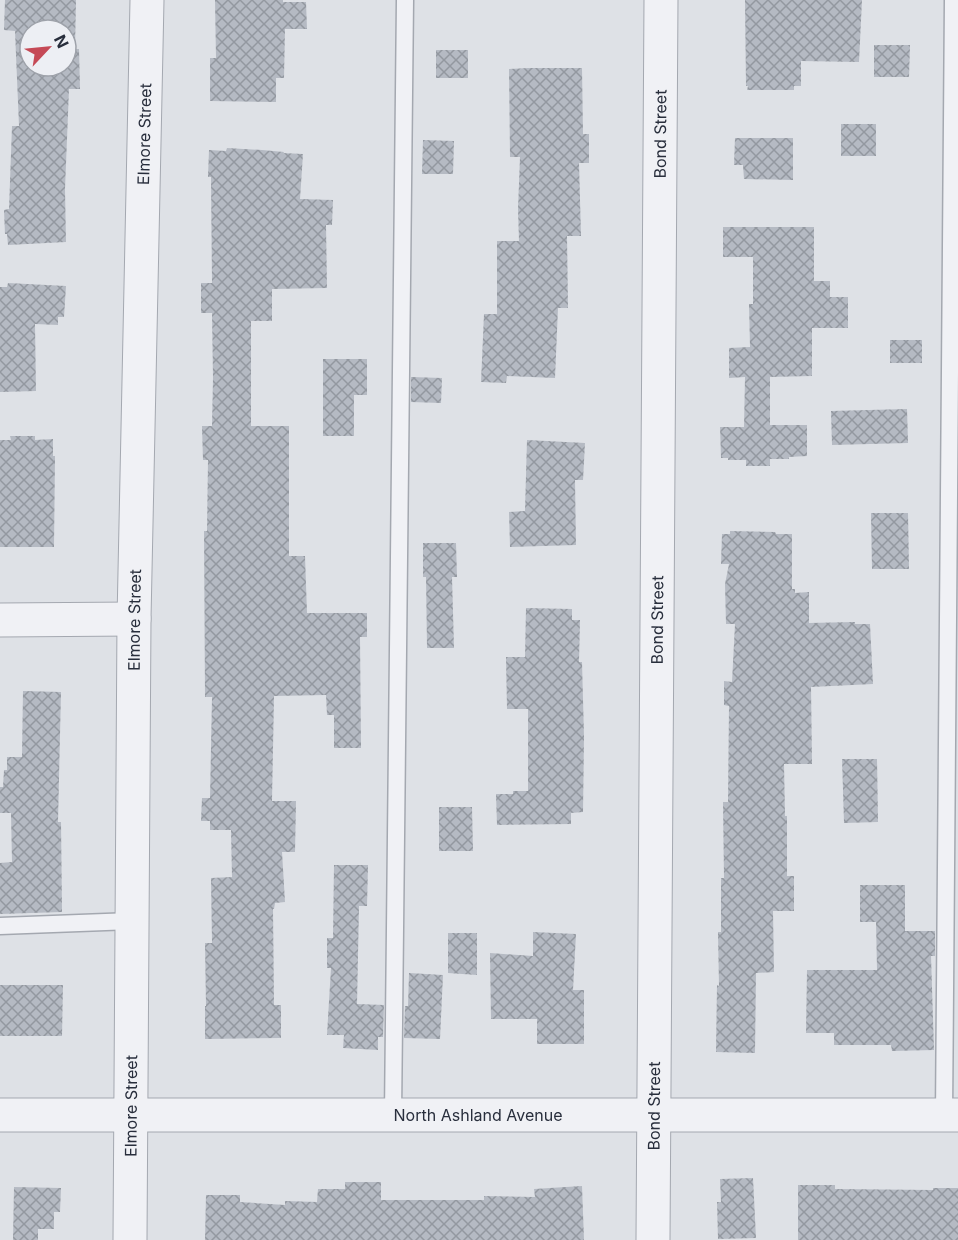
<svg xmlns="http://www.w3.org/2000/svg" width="958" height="1240" font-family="Inter,sans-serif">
<defs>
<pattern id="building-cross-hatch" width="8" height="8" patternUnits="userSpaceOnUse" patternTransform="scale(1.5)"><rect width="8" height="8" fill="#b5bac3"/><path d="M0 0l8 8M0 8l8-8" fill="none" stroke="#9398a0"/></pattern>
</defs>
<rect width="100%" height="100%" fill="#dee1e6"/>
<g fill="url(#building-cross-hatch)" fill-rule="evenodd">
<path d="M5 0H76L75 49H79L80 89H69L65 189 66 242 8 245 7 234H5L4 210 9 209 12 126H19L15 31 4 30ZM30 30H66V66H30Z"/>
<polygon points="215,0 283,0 283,2 306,2 307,29 285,29 284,78 276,78 276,102 210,101 210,58 216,58"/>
<polygon points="745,0 862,0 859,62 801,61 801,86 794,86 794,90 747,90 748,86 746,86"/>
<polygon points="874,45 910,45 909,77 874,77"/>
<rect x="436" y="50" width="32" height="28"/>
<polygon points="528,68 582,68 583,134 589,134 589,163 579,163 581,236 567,236 568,308 558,308 555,378 507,376 506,383 481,382 484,314 497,314 497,241 519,241 518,209 520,157 510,157 509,69"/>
<rect x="841" y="124" width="35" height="32"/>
<polygon points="735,138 793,138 793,180 744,179 743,165 734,165"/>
<polygon points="423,140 454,141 453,174 422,174"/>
<polygon points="227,148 262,150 284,152 283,153 303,154 300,199 333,200 332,225 326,225 327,288 272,289 272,321 251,321 251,426 289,426 289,556 305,556 307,613 367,613 367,637 360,637 361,748 334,748 334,715 327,715 326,695 274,696 272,801 296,801 295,852 282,852 285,902 275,903 274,909 273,909 274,1005 281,1005 281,1038 205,1039 205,1006 206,1006 205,943 212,943 211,878 232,877 231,830 210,830 210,821 201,821 202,798 210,798 212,697 205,697 204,531 207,531 208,460 203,460 202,426 212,426 213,378 212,313 201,313 201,283 212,283 211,177 208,177 209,150 226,151"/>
<polygon points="723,227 814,227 814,281 830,281 830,297 848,297 848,328 812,328 812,376 770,377 770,425 807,425 807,456 789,457 789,459 770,459 770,466 746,466 746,460 728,460 728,458 721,458 720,427 744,427 745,377 729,378 729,348 750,347 749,304 753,304 753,257 723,257"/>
<polygon points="8,283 66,286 64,317 58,317 58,325 35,324 36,391 0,392 0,287 7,287"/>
<rect x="890" y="340" width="32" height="23"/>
<polygon points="323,359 367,359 367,395 354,395 354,436 323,436"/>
<polygon points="411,377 442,378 441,403 411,402"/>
<polygon points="907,409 908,443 832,445 831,411"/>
<polygon points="10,436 35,436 35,440 53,439 53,456 55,456 54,547 0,547 0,440 11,440"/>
<polygon points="527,440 585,443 583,480 575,480 576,545 510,547 509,512 525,511"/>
<polygon points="871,513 908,513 909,569 872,569"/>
<polygon points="730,531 775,532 776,534 792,534 792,589 795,589 795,593 809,592 809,623 855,622 855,624 870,624 873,684 811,687 812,764 784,764 785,816 787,816 787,876 794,876 794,911 773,911 774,972 756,973 755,1053 716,1052 717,985 719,986 718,932 721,932 721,878 724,878 723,802 728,802 729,706 724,705 724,681 732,682 735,624 726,624 725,584 729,564 721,564 722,534 730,534"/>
<polygon points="423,543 456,543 457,577 452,577 454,648 427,648 426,577 423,577"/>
<polygon points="526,608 572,609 572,620 580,620 579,662 582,662 584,737 583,812 571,813 571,824 497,825 496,794 513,794 513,791 528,791 528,709 507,709 506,657 525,657"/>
<polygon points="23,691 61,692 58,822 61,822 62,912 0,914 0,863 12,862 11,813 0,813 0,787 3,787 4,770 7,770 7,757 22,757"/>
<polygon points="842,759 877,759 878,822 844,823"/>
<polygon points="439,807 472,807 473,851 439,851"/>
<polygon points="334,865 368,865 367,906 359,906 357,1004 384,1005 383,1037 378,1037 378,1050 343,1048 344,1035 327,1035 331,968 327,968 327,938 333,938"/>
<polygon points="860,885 905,885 905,931 935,931 935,956 931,956 934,1050 892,1051 891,1045 834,1045 834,1033 806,1033 807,970 877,970 876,922 860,922"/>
<polygon points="533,932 576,934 573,990 584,990 584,1044 537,1044 537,1019 491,1019 490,953 533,956"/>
<polygon points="448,933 477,933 477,975 448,973"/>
<polygon points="409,973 443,975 440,1039 404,1038 405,1006 408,1006"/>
<polygon points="0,985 63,985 62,1036 0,1036"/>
<polygon points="753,1178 756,1238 718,1239 717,1202 721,1202 720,1179"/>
<polygon points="345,1182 381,1182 381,1200 484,1200 484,1196 535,1197 534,1189 582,1186 584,1240 205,1240 206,1195 240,1195 240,1202 285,1205 285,1201 317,1202 318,1189 345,1189"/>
<polygon points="798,1185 835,1185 835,1189 933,1190 933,1188 958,1188 958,1240 798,1240"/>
<polygon points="14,1187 61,1188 60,1212 54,1212 54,1229 38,1229 38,1240 13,1240"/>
</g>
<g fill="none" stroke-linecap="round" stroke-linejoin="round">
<g stroke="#a4a8b0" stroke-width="19">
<g id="service">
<polyline points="0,926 132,921"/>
<polyline points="393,1115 405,0"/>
<polyline points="944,1115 953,0"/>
</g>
</g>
<g stroke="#a4a8b0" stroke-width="35">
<g id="minor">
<polyline points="0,620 134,619"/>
<path id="s1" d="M130 1240 134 619 147 0"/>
<path id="s2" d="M653 1240 661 0"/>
</g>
</g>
<g stroke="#a4a8b0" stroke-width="35">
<g id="tertiary">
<path id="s3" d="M0 1115H958"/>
</g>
</g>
<use href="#service" stroke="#f0f1f5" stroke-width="16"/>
<use href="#minor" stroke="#f0f1f5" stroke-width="33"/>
<use href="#tertiary" stroke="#f0f1f5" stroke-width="33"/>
</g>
<g text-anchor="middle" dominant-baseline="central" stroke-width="6" stroke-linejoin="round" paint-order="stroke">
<g font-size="16" fill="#282e3c" stroke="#edeff4">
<text stroke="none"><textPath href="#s1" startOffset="1106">Elmore Street</textPath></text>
<text stroke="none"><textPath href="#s2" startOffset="1106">Bond Street</textPath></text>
<text stroke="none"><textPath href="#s1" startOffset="620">Elmore Street</textPath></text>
<text stroke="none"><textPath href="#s2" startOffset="620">Bond Street</textPath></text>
<text stroke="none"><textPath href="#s1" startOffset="134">Elmore Street</textPath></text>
<text stroke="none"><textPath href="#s2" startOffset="134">Bond Street</textPath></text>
<text stroke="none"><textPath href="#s3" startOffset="478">North Ashland Avenue</textPath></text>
</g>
</g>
<g transform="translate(48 48) rotate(64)"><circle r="28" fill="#edeff4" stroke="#9ea2aa" stroke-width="1.5"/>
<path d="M0-4.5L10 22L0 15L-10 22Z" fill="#c54956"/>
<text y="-9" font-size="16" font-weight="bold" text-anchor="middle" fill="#282e3c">N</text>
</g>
</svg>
